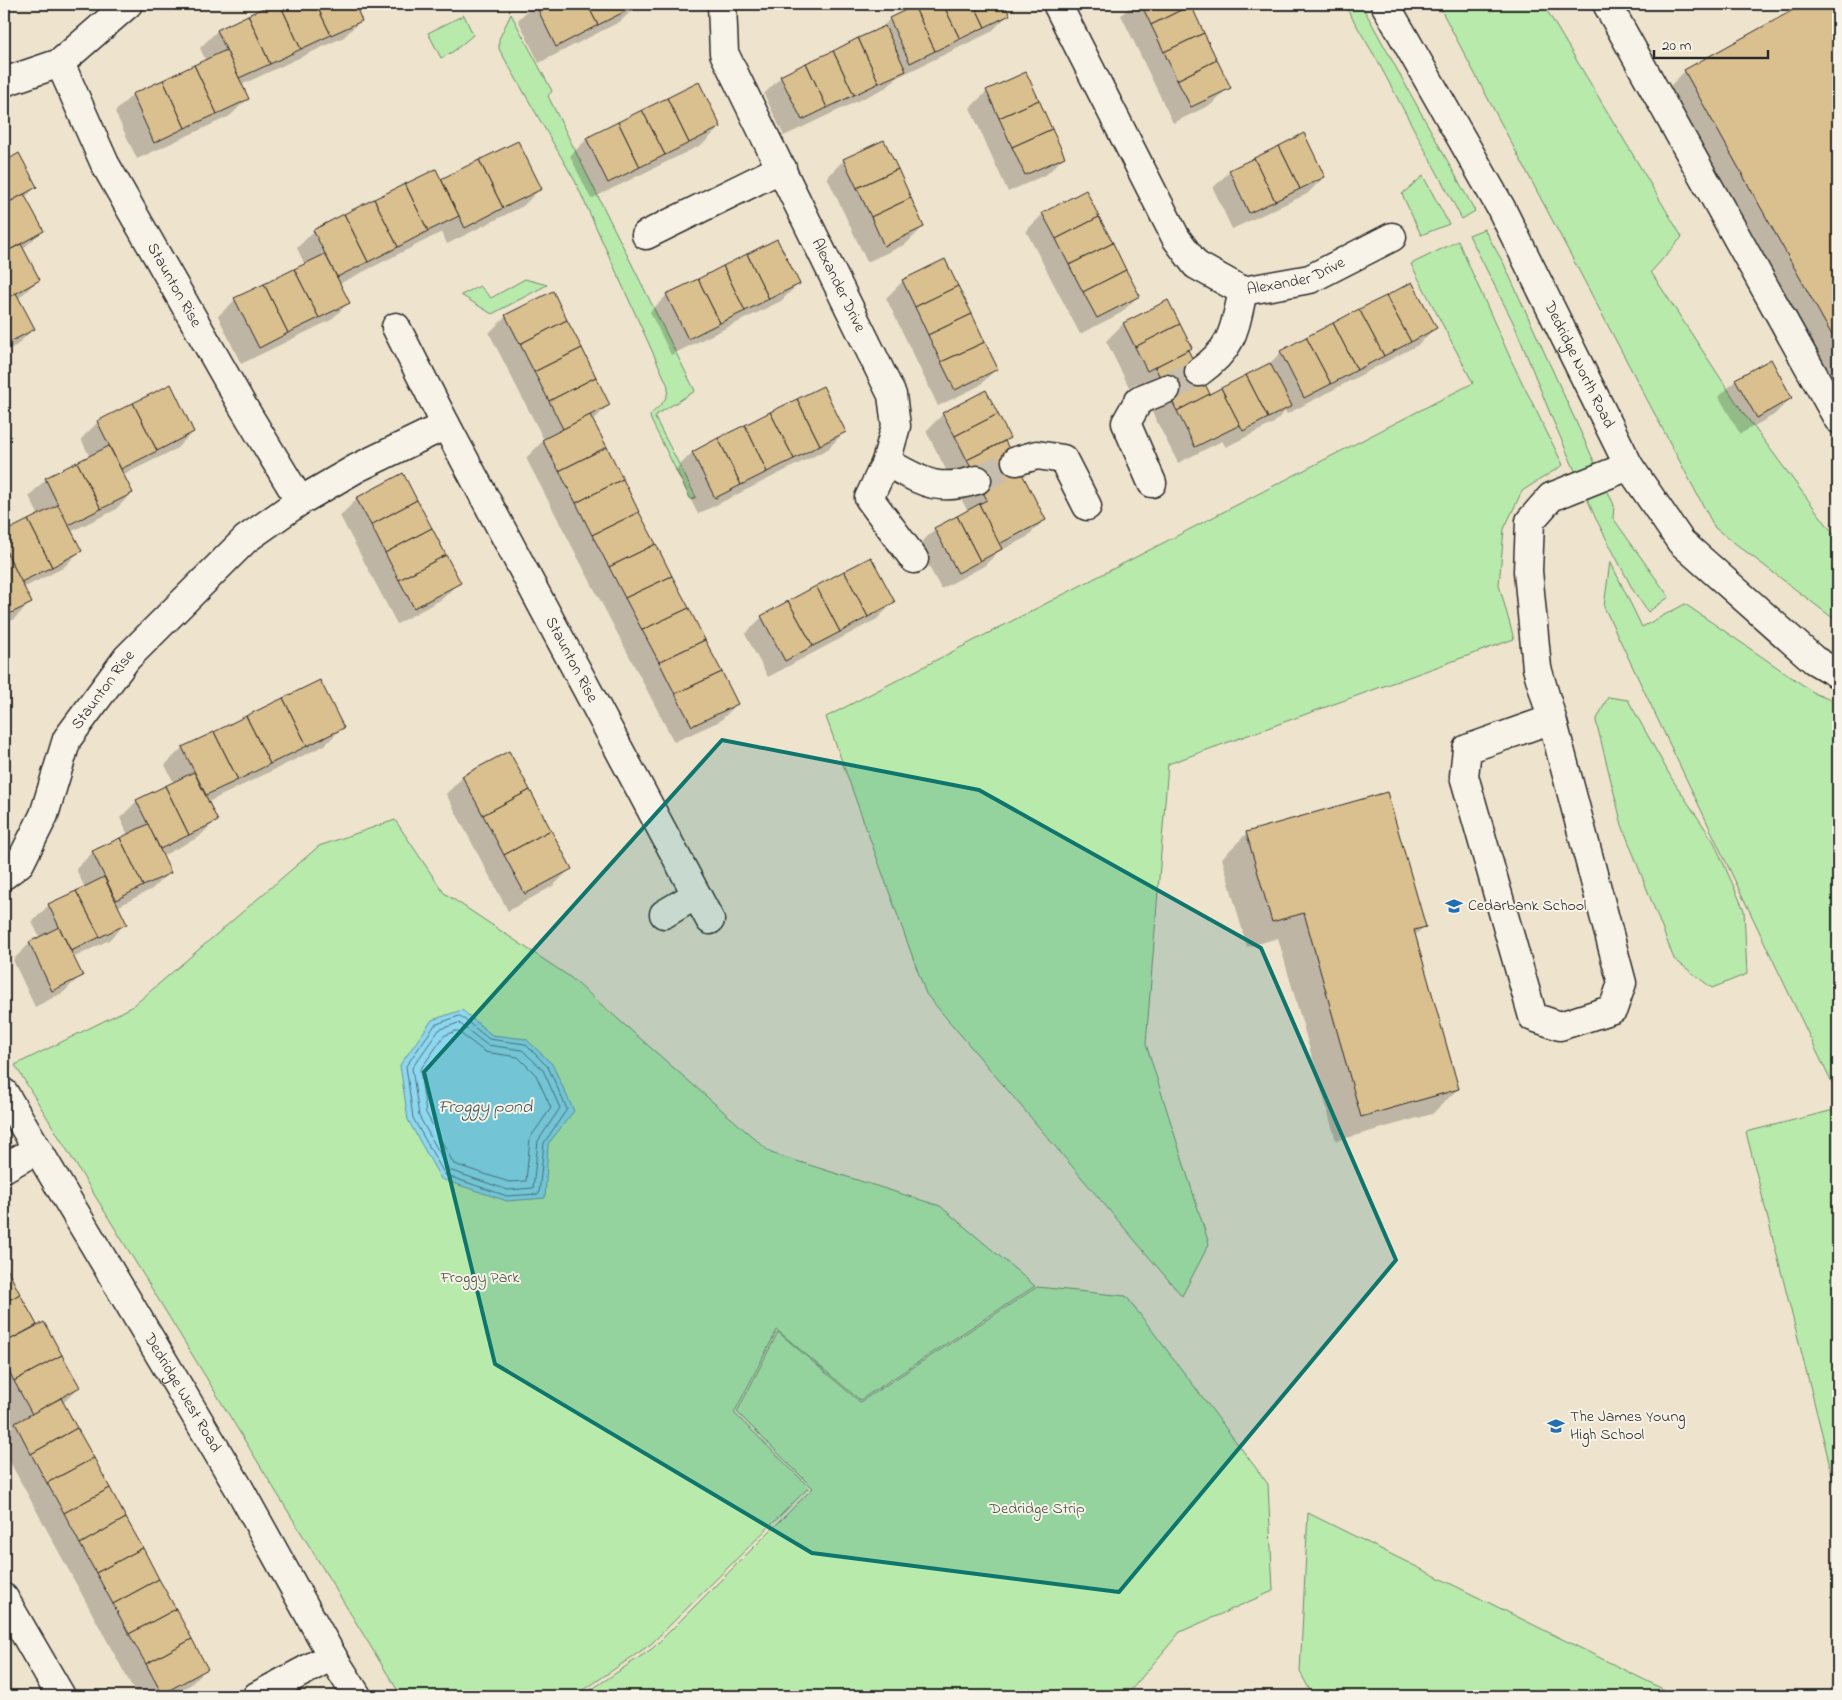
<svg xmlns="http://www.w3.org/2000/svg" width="1842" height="1700" font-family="'Indie Flower',sans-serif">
<rect width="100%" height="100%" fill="#eee3cd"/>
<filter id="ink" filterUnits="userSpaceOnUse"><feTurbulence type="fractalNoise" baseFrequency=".02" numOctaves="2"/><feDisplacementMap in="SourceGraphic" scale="10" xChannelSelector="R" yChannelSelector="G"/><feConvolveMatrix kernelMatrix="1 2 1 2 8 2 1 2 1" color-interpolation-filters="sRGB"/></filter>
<g filter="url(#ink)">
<g fill="#b7eaab" stroke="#718a6b">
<polygon points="1344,4 1361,4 1475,211 1462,219 1377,60"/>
<polygon points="1438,4 1543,4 1682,237 1651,272 1742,411 1838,540 1838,622 1715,528"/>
<path d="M511 14 552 91 548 96 695 391 656 415 655 418 696 497 691 500 651 420 650 415C659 406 669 400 668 386L575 181 499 49V39Z"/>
<polygon points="464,15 473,35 454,51 441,58 428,33"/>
<polygon points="1423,176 1449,224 1421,235 1402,194"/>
<polygon points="1484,229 1504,264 1614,505 1613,518 1669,597 1648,612 1633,590 1596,519 1552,418 1514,324 1469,235"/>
<polygon points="1458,241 1512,362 1563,465 1522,491 1504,529 1499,585 1514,639 1168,764 1146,1044 1209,1244 1182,1296 926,994 826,717 1473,383 1411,264"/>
<polygon points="525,279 547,285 492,314 461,295 480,286 491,298"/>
<polygon points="1610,561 1642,627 1685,604 1816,694 1838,703 1838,1096 1604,607"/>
<polygon points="1608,697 1628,700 1672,779 1714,842 1744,910 1747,974 1712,988 1674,959 1622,825 1596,721"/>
<polygon points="395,820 444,893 570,977 771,1153 940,1206 1035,1286 860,1400 777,1330 734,1413 809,1487 651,1644 575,1696 401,1696 15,1065 132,1007 319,846"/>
<polygon points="1838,1109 1838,1497 1746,1132"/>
<polygon points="1037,1287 1126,1296 1268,1484 1273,1591 1180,1632 1126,1696 582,1696 653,1648 813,1488 737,1412 778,1332 860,1402"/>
<polygon points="1308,1513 1677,1696 1313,1696 1300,1672"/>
</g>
<polygon fill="#8dd7ef" stroke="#6692a1" points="462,1010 492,1035 526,1039 552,1064 574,1111 548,1144 545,1198 507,1201 441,1179 408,1120 400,1065 432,1020"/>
<g fill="#0003">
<polygon points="276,4 374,4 357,12 361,20 344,37 241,85 247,99 230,116 137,159 115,112 132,95 206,61 200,48 217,31"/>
<polygon points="534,4 638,4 621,21 539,63 518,20"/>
<polygon points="922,4 1003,4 1008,15 991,32 898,77 887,87 784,136 764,94 781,77 879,30 890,19"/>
<polygon points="1133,4 1188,4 1229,87 1212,104 1173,123 1121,15"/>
<polygon points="1806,4 1838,4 1838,398 1660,96 1685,71"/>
<polygon points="987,91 1064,157 1047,174 1008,192 970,108"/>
<polygon points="720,127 703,144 591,199 570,156 587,139"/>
<polygon points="517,142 540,189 523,206 447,244 442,232 339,284 348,303 331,320 241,364 218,316 235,300 305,265 297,248 314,231 440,181"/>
<polygon points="19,155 36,186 25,198 42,231 22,250 38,280 18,299 34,328 17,345 4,352 4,163"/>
<polygon points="844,160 923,227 906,244 867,262 827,177"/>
<polygon points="1230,171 1324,177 1307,194 1232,229 1213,188"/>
<polygon points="1043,214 1138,296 1121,313 1080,334 1026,231"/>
<polygon points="903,281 996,369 979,386 938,406 886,298"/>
<polygon points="798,284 781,301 671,355 650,312 667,295"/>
<polygon points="1168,302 1187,351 1209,395 1266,367 1281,352 1435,328 1418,345 1287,414 1285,411 1274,423 1226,447 1222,441 1178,463 1137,383 1129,387 1106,341 1123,324"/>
<polygon points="506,316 609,404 592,422 737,704 720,721 674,742 526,458 544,440 489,333"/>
<polygon points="1736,380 1791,398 1774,415 1740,434 1719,397"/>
<polygon points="943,414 1008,438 1005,442 1044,520 1027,537 998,552 984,566 941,589 918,546 935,529 968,512 926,431"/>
<polygon points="98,422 193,432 176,449 123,475 132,493 115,510 70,532 80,551 63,568 23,588 30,603 13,620 4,624 4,534 39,516 29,496 46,479 90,457 81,439"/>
<polygon points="844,432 828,449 698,514 675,470 692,453"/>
<polygon points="357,499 459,582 442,599 397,624 340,516"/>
<polygon points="894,602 877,619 768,677 745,634 762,617"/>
<polygon points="320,681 342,728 325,745 208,802 216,820 199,837 162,856 169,872 152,889 117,907 126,923 109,940 73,958 81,975 64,992 35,1007 13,960 30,943 40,938 32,922 49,905 85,888 76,869 93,852 128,835 120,818 137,801 174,783 165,765 182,748"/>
<polygon points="463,777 570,869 553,886 508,911 446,794"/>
<polygon points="1247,833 1424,927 1414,936 1458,1089 1432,1114 1336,1141 1278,938 1247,947 1222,858"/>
<polygon points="4,1266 37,1327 79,1387 62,1404 207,1668 190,1685 170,1696 137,1696 4,1451 4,1436 13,1426 4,1409"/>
</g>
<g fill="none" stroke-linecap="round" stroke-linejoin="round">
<g stroke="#527079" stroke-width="1">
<polygon points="460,1016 489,1039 525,1044 548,1067 567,1109 544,1143 539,1194 507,1196 445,1175 413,1118 406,1066 435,1025"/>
<polygon points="459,1023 487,1045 522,1050 543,1070 560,1108 538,1141 533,1188 508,1190 449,1170 419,1116 412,1068 439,1030"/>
<polygon points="457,1031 485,1052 518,1057 536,1075 551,1108 530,1138 526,1181 509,1182 454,1164 426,1113 420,1070 444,1036"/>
</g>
</g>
<g fill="#dabf8f" stroke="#2b2b2b">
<polygon points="272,4 280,4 301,49 270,64 248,15"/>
<polygon points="280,4 316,4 331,35 301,49"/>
<polygon points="316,4 355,4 362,21 331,35"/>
<polygon points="535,4 587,4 598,25 556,47"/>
<polygon points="587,4 640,4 598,25"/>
<polygon points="920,4 943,4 960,39 935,51 914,6"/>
<polygon points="943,4 974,4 985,27 960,39"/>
<polygon points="974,4 1004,4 1010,15 985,27"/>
<polygon points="1141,4 1190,4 1191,5 1151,25"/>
<polygon points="1804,4 1838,4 1838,346 1684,70"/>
<polygon points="1191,5 1204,33 1164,52 1151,25"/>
<polygon points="914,6 935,51 910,63 889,18"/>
<polygon points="248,15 270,64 239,78 217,30"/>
<polygon points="885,26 906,71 879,83 858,38"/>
<polygon points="1204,33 1217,60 1177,80 1164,52"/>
<polygon points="858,38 879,83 854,95 833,51"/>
<polygon points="226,50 249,99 217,114 194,65"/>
<polygon points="833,51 854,95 827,108 806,63"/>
<polygon points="1217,60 1231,88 1191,107 1177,80"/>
<polygon points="806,63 827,108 802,120 780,76"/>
<polygon points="194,65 217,114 185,128 163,80"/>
<polygon points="1026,72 1039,100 999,118 986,90"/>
<polygon points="163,80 185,128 154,143 132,94"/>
<polygon points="699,82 721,127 689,143 667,98"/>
<polygon points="667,98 689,143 665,155 642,110"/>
<polygon points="1039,100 1052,129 1012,147 999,118"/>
<polygon points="642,110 665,155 640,167 618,122"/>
<polygon points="618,122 640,167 608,183 586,138"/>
<polygon points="1052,129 1065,157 1025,175 1012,147"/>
<polygon points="1304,133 1325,177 1300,189 1279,146"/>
<polygon points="884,140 898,169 857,188 843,159"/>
<polygon points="518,141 542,189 503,208 479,160"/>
<polygon points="1279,146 1300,189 1275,201 1254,158"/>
<polygon points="19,153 37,187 4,205 4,162"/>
<polygon points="1254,158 1275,201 1249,213 1229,170"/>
<polygon points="479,160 503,208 465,228 441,179"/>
<polygon points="436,169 459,216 428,231 405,184"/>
<polygon points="898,169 911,198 871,217 857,188"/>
<polygon points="405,184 428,231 398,247 374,199"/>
<polygon points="1086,190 1099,217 1056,239 1042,213"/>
<polygon points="24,194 44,231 4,253 4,205"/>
<polygon points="911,198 924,227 884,246 871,217"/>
<polygon points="374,199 398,247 368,262 344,214"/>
<polygon points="344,214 368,262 337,277 313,230"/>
<polygon points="1099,217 1113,243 1069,265 1056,239"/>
<polygon points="777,239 800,284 769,299 747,254"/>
<polygon points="1113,243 1126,270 1083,292 1069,265"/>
<polygon points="21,244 40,280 4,300 4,253"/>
<polygon points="325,254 350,303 319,318 294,269"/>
<polygon points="747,254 769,299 745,311 723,266"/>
<polygon points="945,259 958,286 915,307 902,280"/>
<polygon points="723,266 745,311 720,323 698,279"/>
<polygon points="294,269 319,318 288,333 264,284"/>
<polygon points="1126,270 1140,296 1097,318 1083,292"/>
<polygon points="698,279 720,323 688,339 666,294"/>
<polygon points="1412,282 1437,328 1411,342 1386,296"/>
<polygon points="264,284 288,333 259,348 234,298"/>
<polygon points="958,286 972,314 928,335 915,307"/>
<polygon points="553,291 567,320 520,344 505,315"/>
<polygon points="16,293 35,329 4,345 4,300"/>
<polygon points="1386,296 1411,342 1384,356 1359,309"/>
<polygon points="1168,300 1180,324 1135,347 1123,323"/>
<polygon points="1359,309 1384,356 1357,370 1333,323"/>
<polygon points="972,314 985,342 941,362 928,335"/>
<polygon points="567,320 582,348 534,372 520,344"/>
<polygon points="1333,323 1357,370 1331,384 1306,337"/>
<polygon points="1180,324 1192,348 1147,371 1135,347"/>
<polygon points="1306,337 1331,384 1304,398 1280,351"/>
<polygon points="985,342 998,369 955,390 941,362"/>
<polygon points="582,348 596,377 549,401 534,372"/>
<polygon points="1188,350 1210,394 1177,411 1155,367"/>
<polygon points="1771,359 1792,398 1757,418 1735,379"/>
<polygon points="1270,363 1292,406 1268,418 1246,375"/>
<polygon points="1246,375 1268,418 1243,431 1221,388"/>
<polygon points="596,377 610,405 563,429 549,401"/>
<polygon points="171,384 194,432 157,451 133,403"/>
<polygon points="823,386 846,432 820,445 797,399"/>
<polygon points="1221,388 1240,425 1195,447 1177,411"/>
<polygon points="986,390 998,414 955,436 942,413"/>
<polygon points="797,399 820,445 794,459 770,412"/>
<polygon points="133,403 157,451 121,469 97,421"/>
<polygon points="770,412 794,459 767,472 745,425"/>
<polygon points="998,414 1010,438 967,460 955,436"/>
<polygon points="590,415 607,447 559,471 542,440"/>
<polygon points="745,425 767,472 741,485 718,438"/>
<polygon points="718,438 741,485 715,498 692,452"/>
<polygon points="1005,441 1046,520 999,544 979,504 987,500 967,460"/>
<polygon points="109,446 133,493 101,509 77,462"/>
<polygon points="607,447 623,479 576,503 559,471"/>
<polygon points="77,462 101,509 68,525 45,478"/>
<polygon points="403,473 417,500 371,525 356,498"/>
<polygon points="623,479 639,512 592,535 576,503"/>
<polygon points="417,500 432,528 385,553 371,525"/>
<polygon points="979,504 1002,549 980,561 957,516"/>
<polygon points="58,505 82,551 52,567 28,520"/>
<polygon points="639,512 656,544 609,567 592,535"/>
<polygon points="957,516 980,561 958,573 934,528"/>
<polygon points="28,520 52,567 21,582 4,546 4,532"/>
<polygon points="432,528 446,555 399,580 385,553"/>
<polygon points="656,544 672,576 625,598 609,567"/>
<polygon points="8,555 32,603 5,616 4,558"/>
<polygon points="446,555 461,583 414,608 399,580"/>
<polygon points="871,557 895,602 868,617 844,571"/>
<polygon points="844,571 868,617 840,632 816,586"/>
<polygon points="672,576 689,608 642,630 625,598"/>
<polygon points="816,586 840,632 813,646 788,601"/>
<polygon points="788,601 813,646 785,661 761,616"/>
<polygon points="689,608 705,640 659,662 642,630"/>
<polygon points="705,640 722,672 675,694 659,662"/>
<polygon points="722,672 738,704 692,726 675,694"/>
<polygon points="320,680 344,728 307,746 283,698"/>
<polygon points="283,698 307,746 270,764 246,716"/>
<polygon points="246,716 270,764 238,780 214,732"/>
<polygon points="214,732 238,780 206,795 182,747"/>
<polygon points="509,751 530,790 483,815 462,776"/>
<polygon points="194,772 218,821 189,835 165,786"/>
<polygon points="165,786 189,835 160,849 136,800"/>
<polygon points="530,790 551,830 504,855 483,815"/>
<polygon points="1387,792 1426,927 1414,930 1459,1089 1361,1117 1304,913 1272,922 1246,832"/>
<polygon points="148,824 171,873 143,886 120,838"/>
<polygon points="551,830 572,869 525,894 504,855"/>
<polygon points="120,838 143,886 116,900 92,851"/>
<polygon points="104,877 127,924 100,937 76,891"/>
<polygon points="76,891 100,937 71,951 48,904"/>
<polygon points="59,927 83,976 52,991 29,942"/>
<polygon points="4,1263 20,1294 4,1303"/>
<polygon points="20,1294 37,1325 4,1343 4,1303"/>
<polygon points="44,1322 62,1355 14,1381 4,1361 4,1343"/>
<polygon points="62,1355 80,1387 32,1414 14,1381"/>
<polygon points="61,1398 77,1428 31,1454 15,1423"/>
<polygon points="77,1428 94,1458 47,1483 31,1454"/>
<polygon points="94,1458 110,1488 64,1513 47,1483"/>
<polygon points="110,1488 126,1518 80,1544 64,1513"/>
<polygon points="126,1518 143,1548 96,1573 80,1544"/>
<polygon points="143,1548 159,1579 113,1604 96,1573"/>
<polygon points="159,1579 176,1609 129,1634 113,1604"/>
<polygon points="176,1609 192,1639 146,1664 129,1634"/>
<polygon points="192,1639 208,1669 162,1694 146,1664"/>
</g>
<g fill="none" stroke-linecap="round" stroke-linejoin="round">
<g stroke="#c7bead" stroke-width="28" stroke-dasharray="28 14" stroke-linecap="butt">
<polyline points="1166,389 1199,372"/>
<polyline points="977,480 1016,461"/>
</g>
<g stroke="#2b2b2b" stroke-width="31">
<g id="minor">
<path id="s1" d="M722 4 724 53 892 395 896 426 886 462 869 498 914 559"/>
<path id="s2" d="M1057 4 1176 238 1196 265 1243 291 1310 279 1392 237"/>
<path id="s3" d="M1385 4 1501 208 1629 466 1681 542 1814 660 1838 674"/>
<polyline points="1607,4 1838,419"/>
<path id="s4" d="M60 63 105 164 242 405 300 501"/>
<polyline points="4,82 60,63 128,4"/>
<polyline points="646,235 782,168"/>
<path d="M1199 372C1234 347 1234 330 1243 291"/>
<path id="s5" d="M446 425 710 920"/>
<polyline points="1016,461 1037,455 1063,459 1087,506"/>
<path d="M886 462C922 481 935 493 977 480"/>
<polyline points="1152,483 1126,423 1139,400 1166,389"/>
<polyline points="1552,719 1467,749 1464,776 1533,1017 1560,1026 1613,1009 1622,983 1552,719 1537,668 1528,571 1530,521 1551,497 1629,466"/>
<path id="s6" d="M4 875 20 863 44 815 67 739 127 658 246 539 300 501 357 468 446 425 396 327"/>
<polyline points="664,914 696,895"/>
<path id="s7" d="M4 1093 240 1490 332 1656 357 1696"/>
<polyline points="4,1168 36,1150"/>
<polyline points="4,1598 61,1696"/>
<polyline points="257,1696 332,1656"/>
</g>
</g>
<use href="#minor" stroke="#f7f3e8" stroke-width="28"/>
</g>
</g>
<path fill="#0f766e" fill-opacity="0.2" stroke="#0f766e" stroke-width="4" stroke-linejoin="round" d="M722 740 979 790 1261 948 1396 1260 1119 1592 812 1553 495 1364 424 1072Z"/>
<defs>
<g id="school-bare" transform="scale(1.35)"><path d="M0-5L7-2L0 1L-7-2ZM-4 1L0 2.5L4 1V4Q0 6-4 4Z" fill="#1f6fb2" stroke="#f7f3e8" stroke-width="2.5" paint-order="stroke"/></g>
</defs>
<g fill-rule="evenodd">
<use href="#school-bare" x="1454" y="906"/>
<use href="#school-bare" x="1556" y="1426"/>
</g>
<g text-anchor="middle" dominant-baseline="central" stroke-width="4" stroke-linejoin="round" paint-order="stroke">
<g font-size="16" fill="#2b2b2b" stroke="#f7f3e8">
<text stroke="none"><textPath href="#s2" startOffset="405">Alexander Drive</textPath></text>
<text stroke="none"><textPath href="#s1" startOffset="308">Alexander Drive</textPath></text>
<text stroke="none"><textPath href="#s4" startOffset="250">Staunton Rise</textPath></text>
<text stroke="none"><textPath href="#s3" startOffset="410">Dedridge North Road</textPath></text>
<text stroke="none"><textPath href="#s5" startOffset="266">Staunton Rise</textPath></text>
<text stroke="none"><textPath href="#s6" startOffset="214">Staunton Rise</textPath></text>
<text stroke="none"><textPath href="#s7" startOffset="349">Dedridge West Road</textPath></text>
</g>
<g font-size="16" fill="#2b2b2b" stroke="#f7f3e8" text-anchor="start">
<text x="1468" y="906">Cedarbank School</text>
<text x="1570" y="1417">The James Young<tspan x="1570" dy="18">High School</tspan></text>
</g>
<g font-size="16" fill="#475145" stroke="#f7f3e8">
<text x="480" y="1278">Froggy Park</text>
<text x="1037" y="1509">Dedridge Strip</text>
</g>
<g font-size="18" font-style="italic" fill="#44565c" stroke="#f7f3e8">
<text x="485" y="1108">Froggy pond</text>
</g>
</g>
<rect width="1842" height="1700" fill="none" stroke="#f7f3e8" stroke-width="20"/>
<rect x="10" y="10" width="1822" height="1680" fill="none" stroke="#2b2b2b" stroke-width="2" filter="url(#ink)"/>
<path d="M1654 50v8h114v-8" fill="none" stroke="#2b2b2b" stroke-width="2.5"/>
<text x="1662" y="50" font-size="15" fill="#2b2b2b" stroke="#f7f3e8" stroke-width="4" paint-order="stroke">20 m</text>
</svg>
